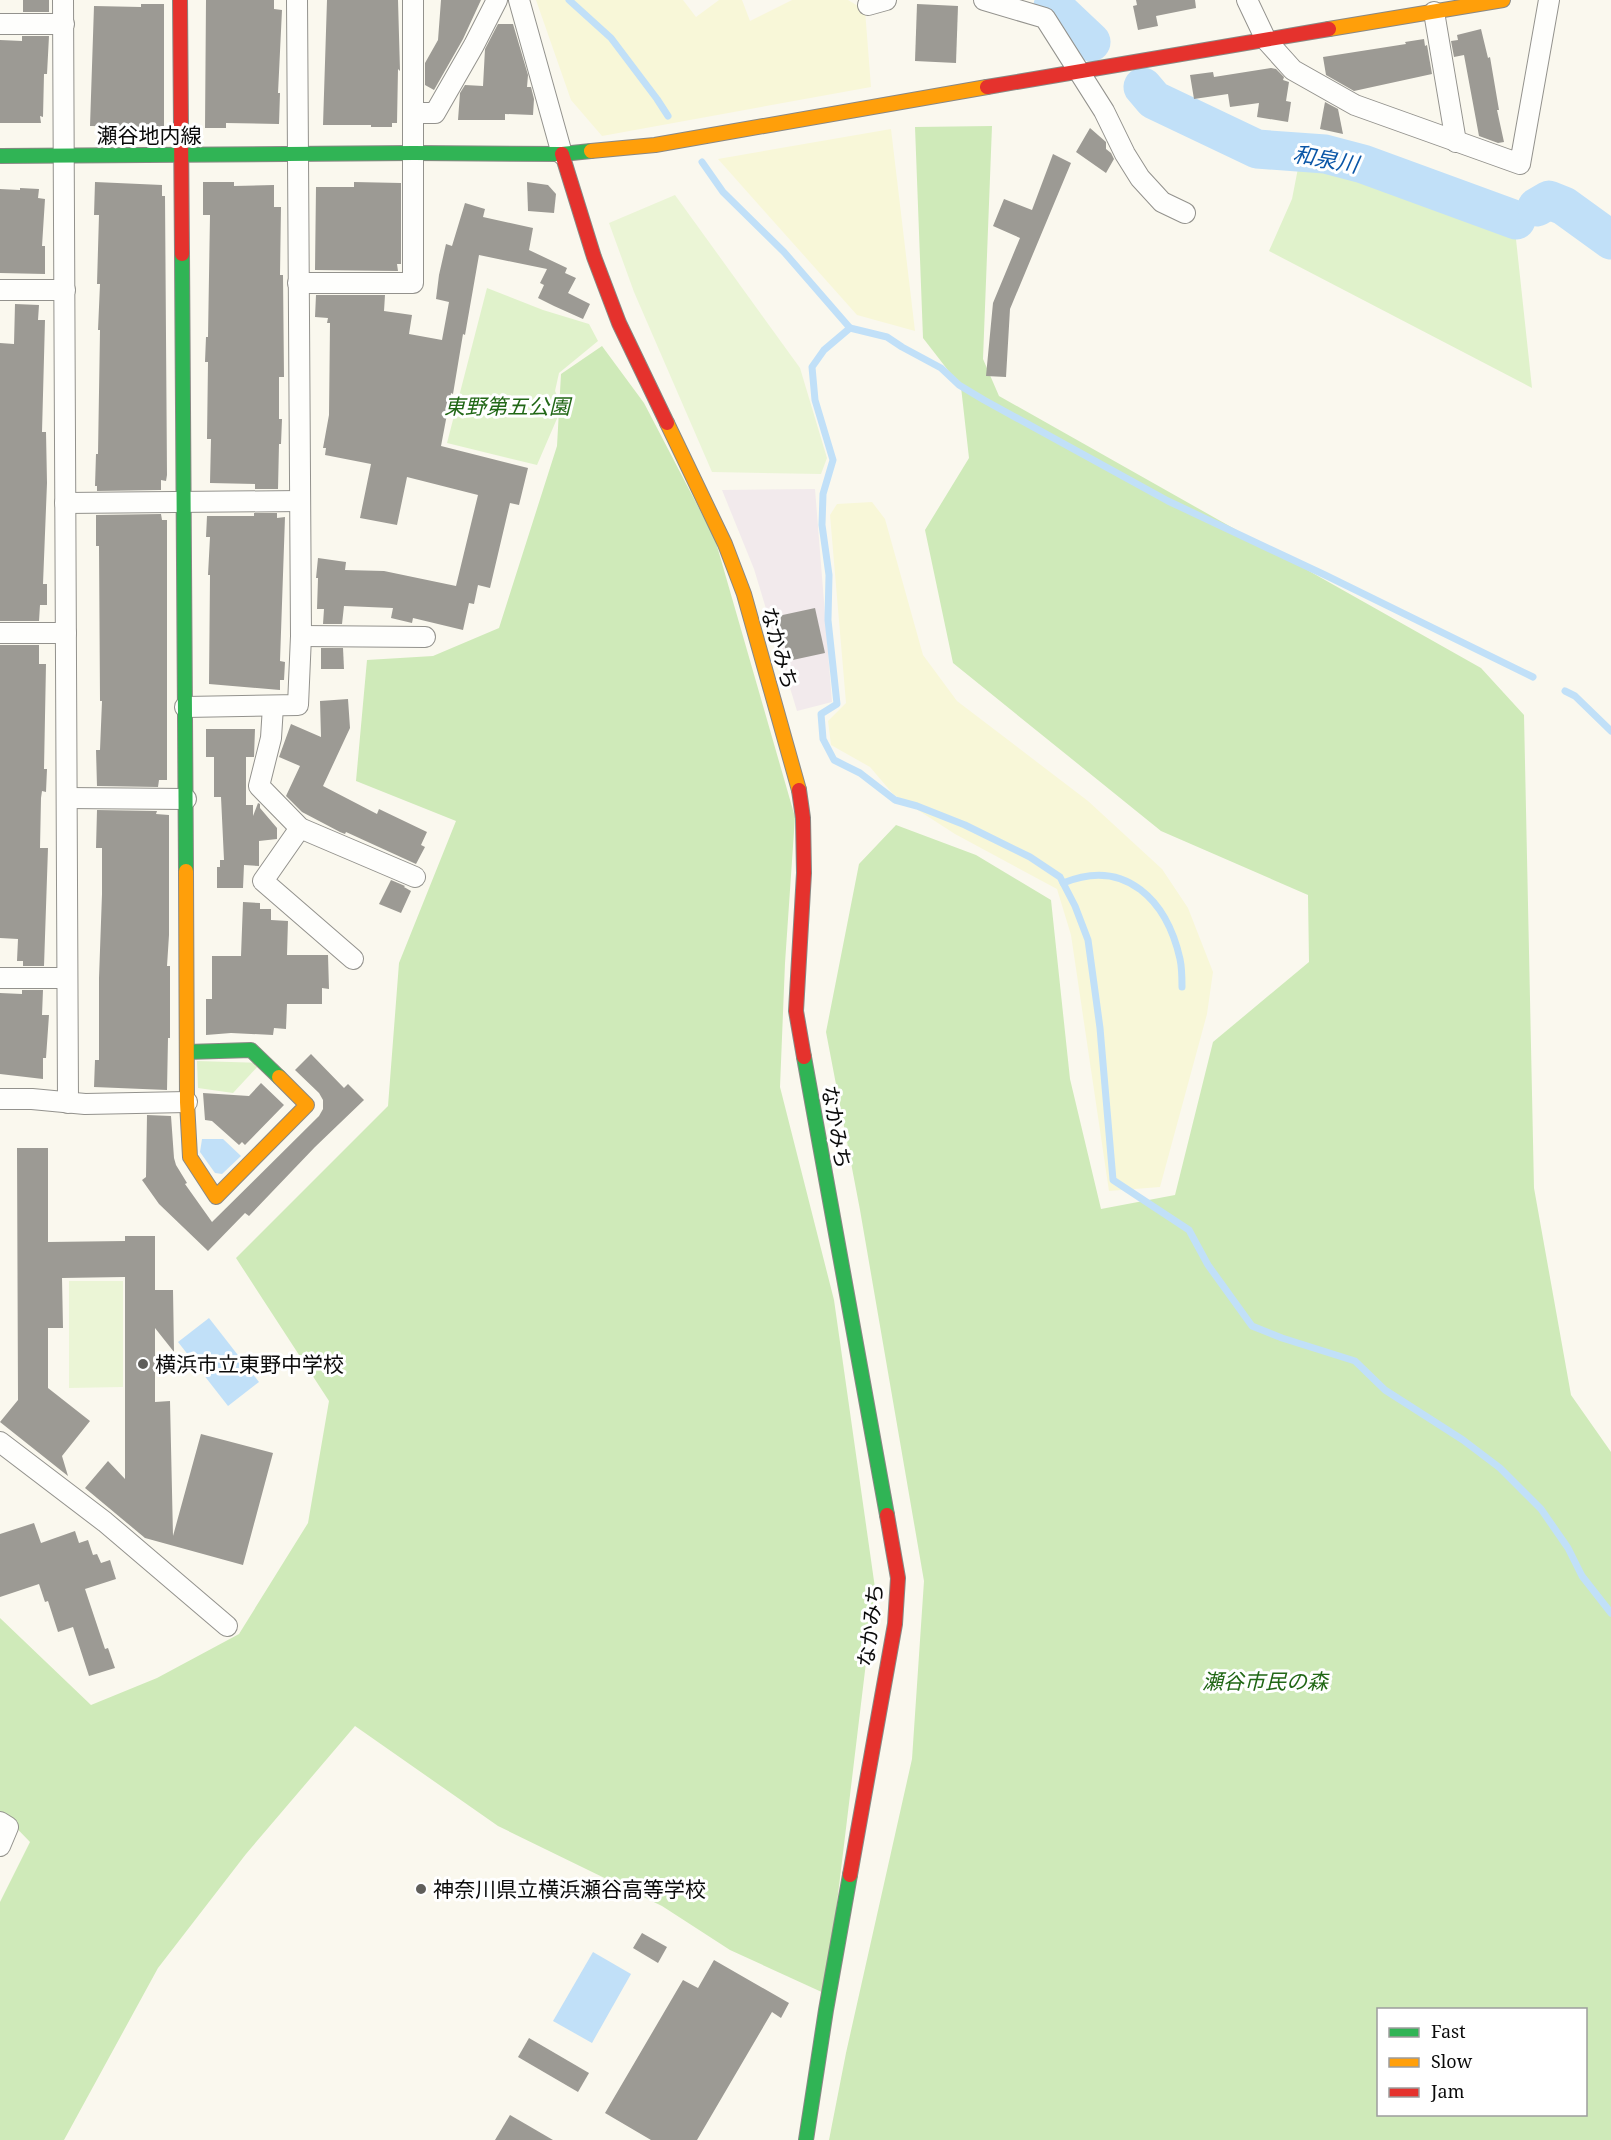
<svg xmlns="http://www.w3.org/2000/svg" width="1611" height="2140" font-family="'Noto Serif','Noto Sans JP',serif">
<rect width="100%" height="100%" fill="#faf8ee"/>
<polygon fill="#f2eaec" points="815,489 832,702 797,711 754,569 722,490"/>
<g fill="#f8f7d8">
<polygon points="536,0 683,0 696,17 719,0 742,0 750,21 792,0 848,0 865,10 871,87 602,136 571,100"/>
<polygon points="891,129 915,331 857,315 718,159"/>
<polygon points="872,502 885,519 923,655 957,701 1088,801 1162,869 1188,908 1213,972 1207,1014 1160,1187 1109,1191 1071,935 1057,889 955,834 893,794 870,767 831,745 828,721 846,703 830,515 837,504"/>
</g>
<g fill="#e0f2cb">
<polygon points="1300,158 1346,168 1515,230 1532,388 1269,251 1292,199"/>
<polygon points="487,288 543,310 589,324 598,341 559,373 555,391 562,407 537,465 447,443"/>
<polygon points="197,1061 261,1063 233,1093 198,1088"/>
</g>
<g fill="#cfeab9" fill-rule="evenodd">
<path d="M992 126 983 359 999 396 1481 668 1524 715 1534 1188 1571 1395 1611 1452V2140H829L846 2053 912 1759 924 1581 860 1210 826 1032 859 864 896 825 976 855 1051 900 1070 1079 1101 1209 1175 1195 1213 1042 1309 962 1308 895 1161 831 953 663 925 530 969 458 961 387 923 338 915 127ZM1378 2010H1586V2114H1378Z"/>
<polygon points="602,346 644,403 715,539 795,817 785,963 780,1087 834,1300 875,1588 826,1994 730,1950 662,1906 498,1826 355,1726 246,1854 158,1968 64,2140 0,2140 0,1902 30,1842 0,1811 0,1618 91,1705 157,1678 239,1634 308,1523 329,1401 236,1258 388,1106 399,963 456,821 356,781 367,660 433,656 499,628 557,446 561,374"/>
</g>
<g fill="#ebf5d6">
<polygon points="675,195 800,368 827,458 821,474 712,472 634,292 609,223"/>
<polygon points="69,1281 123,1281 123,1387 69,1388"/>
</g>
<g fill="#c1e0f8">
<polygon points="202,1139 223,1139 241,1156 222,1174 215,1173 200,1152"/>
<polygon points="209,1318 259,1382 228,1406 178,1342"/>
<polygon points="593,1952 631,1974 592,2043 553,2021"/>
</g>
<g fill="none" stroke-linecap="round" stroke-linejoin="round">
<g stroke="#c1e0f8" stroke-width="7">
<polyline points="569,0 611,38 657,99 668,116"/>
<polyline points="702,162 723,192 784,252 850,328 887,337 902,347 941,368 959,385 984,400 1168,501 1325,575 1533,677"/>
<polyline points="850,328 824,350 812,367 815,400 833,460 823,494 822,525 829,575 828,620 837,704 821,714 823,739 834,760 860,773 895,800 917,806 965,825 1030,857 1060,877 1075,906 1088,940 1100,1028 1113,1180 1189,1230 1208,1265 1252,1326 1282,1338 1355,1361 1385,1390 1463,1440 1500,1468 1541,1509 1568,1548 1582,1576 1611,1613"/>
<polyline points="1565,691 1575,696 1611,731"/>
<path d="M1063 883C1126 857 1167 901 1180 959 1182 968 1182 978 1182 987"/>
</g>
<g stroke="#c1e0f8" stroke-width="39">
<polyline points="1053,6 1091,42"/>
<polyline points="1143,87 1154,100 1257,149 1325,154 1363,164 1516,220"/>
<polyline points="1537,207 1549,200 1564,206 1611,240"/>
</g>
</g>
<g fill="#9c9a94">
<rect x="23" y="0" width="26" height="12"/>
<polygon points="206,0 274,0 274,9 282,10 278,93 280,93 279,124 226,123 226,128 205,128"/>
<polygon points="327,0 398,0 400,71 398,69 397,123 392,123 392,127 371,127 371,125 323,125"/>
<polygon points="441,0 481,0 463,39 434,90 425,85 425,63 438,40"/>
<polygon points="1136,0 1195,0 1196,8 1156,16 1158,26 1138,30 1133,6 1137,5"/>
<polygon points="141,4 164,4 164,127 90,126 94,6 141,7"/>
<polygon points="917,4 958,6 956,63 915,61"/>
<polygon points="498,24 513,24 528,75 527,87 531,87 534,99 533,115 505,114 505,120 458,120 460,93 465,85 483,86 485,49"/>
<polygon points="1481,29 1488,58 1490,57 1499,110 1497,110 1504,142 1498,143 1479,136 1464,55 1454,57 1451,41 1458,40 1457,35"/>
<polygon points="22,36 49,36 47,74 44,74 43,117 40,116 41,123 0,123 0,40 22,41"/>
<polygon points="1424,39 1425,46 1427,45 1432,74 1354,91 1326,75 1323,57 1406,44 1405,42"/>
<polygon points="1271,68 1276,69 1284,77 1283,80 1289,82 1286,101 1291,102 1288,122 1257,117 1259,103 1230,107 1228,94 1194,99 1190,75 1213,72 1214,77"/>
<polygon points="1325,102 1338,109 1343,134 1320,129"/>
<polygon points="1090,128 1106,142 1106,149 1111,153 1114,159 1106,173 1076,152"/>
<polygon points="1053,154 1071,163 1010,309 1006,377 986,376 993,303 1020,238 993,226 1004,199 1032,210"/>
<polygon points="95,182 162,185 162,196 165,196 167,475 166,481 161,480 161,490 97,491 97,486 95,486 96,454 98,454 100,330 98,330 100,284 97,284 99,215 94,215"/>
<polygon points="203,182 234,182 234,186 274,185 274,207 281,207 280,275 283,275 284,377 279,377 279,419 282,419 281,444 279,444 278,489 255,489 255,484 210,483 211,439 207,439 208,362 205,362 206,337 208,337 210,215 203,215"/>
<polygon points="354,182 401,183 401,264 397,264 398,271 315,270 316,187 354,187"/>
<polygon points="527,182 548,185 556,194 554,213 528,211"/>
<polygon points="20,188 39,189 38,198 45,199 42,246 45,246 45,274 0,273 0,189 20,190"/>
<polygon points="465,203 485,209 483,217 533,228 529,250 567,268 565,273 576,278 568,293 590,304 583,319 554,306 538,298 544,285 540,283 547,269 479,255 465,335 463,334 453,394 451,393 441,446 528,468 519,505 510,503 490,588 478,585 474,604 469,603 463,630 413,618 412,623 391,618 393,608 344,606 342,624 323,624 324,609 317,609 318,578 316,578 318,558 346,562 345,570 384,571 456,586 478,495 407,477 397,525 360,518 371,464 325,455 326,448 323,448 329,415 330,323 327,323 328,318 315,317 316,295 385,295 384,311 412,315 409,334 442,340 449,302 436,299 439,275 446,244 452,246"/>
<polygon points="15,304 39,305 38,320 45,320 42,432 46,432 47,483 43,584 47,584 47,605 40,605 39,621 0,621 0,343 14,344"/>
<polygon points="254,513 277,513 277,518 285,517 280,661 285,662 284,680 280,680 280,690 209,684 210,575 208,575 210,537 206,537 207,516 254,516"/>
<polygon points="161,514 162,520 167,520 167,780 159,780 158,787 97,786 96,750 100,750 102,701 100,701 99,546 96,546 96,515"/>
<polygon points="815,608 825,653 788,661 778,616"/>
<polygon points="0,645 39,645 39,664 46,664 44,769 47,769 46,792 42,791 41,798 40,848 48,848 44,966 23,966 23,961 17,961 18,939 0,938"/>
<polygon points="321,648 343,648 344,669 321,669"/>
<polygon points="348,699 350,728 323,786 377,814 379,809 427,832 421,845 425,847 416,864 346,832 345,834 340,832 302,812 286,796 300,766 279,757 291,724 321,737 320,701"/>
<polygon points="206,729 255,729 254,757 246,757 246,805 253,805 253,816 258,803 260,804 260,808 277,828 277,839 259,841 259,866 244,865 243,888 217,888 217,867 220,867 220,860 224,860 221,797 214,797 214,757 206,757"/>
<polygon points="97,810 157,811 156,814 169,815 169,935 167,966 170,966 170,1038 168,1038 167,1090 94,1087 95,1060 99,1060 99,978 102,894 102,848 96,848"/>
<polygon points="391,880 405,886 404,887 411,891 401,913 379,904"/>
<polygon points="243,902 260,903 260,909 271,909 271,920 288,921 287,955 328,955 329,989 322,988 322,1004 287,1004 286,1029 274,1028 273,1035 231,1033 206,1035 206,999 212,999 212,956 241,956"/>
<polygon points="22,990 43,990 42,1015 49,1015 46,1058 43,1058 43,1079 0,1074 0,993 22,994"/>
<polygon points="311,1054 344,1088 348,1084 364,1100 315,1147 249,1216 245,1213 208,1251 159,1204 142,1180 146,1177 147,1115 171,1116 174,1158 176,1165 187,1183 185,1184 212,1222 319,1116 323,1109 323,1100 319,1093 295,1070"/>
<polygon points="261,1083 284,1105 245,1145 242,1142 239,1145 212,1121 205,1120 203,1093 249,1096"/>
<polygon points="17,1148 48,1148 48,1242 125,1241 125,1236 155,1236 155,1290 173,1290 174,1352 155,1328 155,1402 170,1401 173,1536 201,1434 273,1453 243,1565 145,1538 85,1488 108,1461 125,1479 125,1277 62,1278 63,1328 48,1328 48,1388 90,1421 62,1456 68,1476 0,1422 18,1400"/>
<polygon points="34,1523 41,1543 75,1531 79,1543 88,1540 93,1555 97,1554 101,1563 110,1560 116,1579 85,1589 105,1649 108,1648 115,1668 89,1676 73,1627 58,1632 48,1601 45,1602 39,1584 0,1597 0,1534"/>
<polygon points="642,1933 667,1947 658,1963 633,1948"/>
<polygon points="714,1960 789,2003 781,2018 772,2012 697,2140 651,2140 605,2113 683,1980 698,1988"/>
<polygon points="529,2038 589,2073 578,2092 518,2057"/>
<polygon points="510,2115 553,2140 495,2140"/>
</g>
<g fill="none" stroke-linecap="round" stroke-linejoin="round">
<g stroke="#93928d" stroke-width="22">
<g id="street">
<polyline points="63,0 68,1103"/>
<polyline points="519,0 562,154"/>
<polyline points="984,0 1045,18 1104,111 1125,154 1140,178 1162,202 1185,213"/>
<polyline points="1247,0 1266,40 1293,70 1355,105 1520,164 1549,0"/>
<polyline points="868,5 886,0"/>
<polyline points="1434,12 1456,142"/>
<polyline points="0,24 64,24"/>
<polyline points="414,113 435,113 474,45 497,0"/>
<polyline points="298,283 413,283 413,0"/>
<polyline points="0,290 65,290"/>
<polyline points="65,503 300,501"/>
<polyline points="0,633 66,633"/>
<polyline points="301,636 425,637"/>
<polyline points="273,706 271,738 259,786 300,828 415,877"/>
<polyline points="185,707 298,705 301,636 297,0"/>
<polyline points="67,798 186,799"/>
<polyline points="300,828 263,881 353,959"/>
<polyline points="0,978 67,978"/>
<polyline points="0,1099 32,1099 85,1104 187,1102"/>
<polyline points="0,1442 105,1522 227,1626"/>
<polyline points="0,1822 8,1827 0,1846"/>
</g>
</g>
<g stroke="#898884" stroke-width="16">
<g id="fast">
<polyline points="0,156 414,153 562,154 591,151"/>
<polyline points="182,254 186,871"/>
<polyline points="187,1052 251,1050 279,1077"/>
<polyline points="804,1057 887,1515"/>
<polyline points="806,2140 826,2010 850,1875"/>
</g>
</g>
<g stroke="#898884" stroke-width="16">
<g id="slow">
<polyline points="1329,29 1503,0"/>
<polyline points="591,151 655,145 987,87"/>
<polyline points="667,423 725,544 744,594 799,790"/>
<polyline points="186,871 187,1102 190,1157 216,1197 307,1105 279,1077"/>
</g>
</g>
<g stroke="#898884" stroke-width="16">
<g id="jam">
<polyline points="180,0 182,254"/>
<polyline points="987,87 1329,29"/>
<polyline points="562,154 594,257 619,323 667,423"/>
<polyline points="799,790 803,818 804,873 796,1011 804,1057"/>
<polyline points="850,1875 895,1624 898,1578 887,1515"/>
</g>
</g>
<use href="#street" stroke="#fefefc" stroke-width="20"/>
<use href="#fast" stroke="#30b455" stroke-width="14"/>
<use href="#slow" stroke="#ff9f0a" stroke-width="14"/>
<use href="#jam" stroke="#e5322d" stroke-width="14"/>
</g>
<g fill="#5f5e5a" stroke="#fff" stroke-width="2">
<circle cx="143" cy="1364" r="6"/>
<circle cx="421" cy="1889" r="6"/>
</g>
<g text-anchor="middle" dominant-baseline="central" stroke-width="6" stroke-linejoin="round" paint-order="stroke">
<g font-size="21" fill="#0b0b0b" stroke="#fff">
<text x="149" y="135">瀬谷地内線</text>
<text transform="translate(780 648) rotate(74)">なかみち</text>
<text transform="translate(837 1127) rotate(80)">なかみち</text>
<text transform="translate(870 1625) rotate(-83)">なかみち</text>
</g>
<g font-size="21" font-style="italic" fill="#216716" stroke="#fff">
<text x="507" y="406">東野第五公園</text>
<text x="1265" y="1681">瀬谷市民の森</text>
</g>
<g font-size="21" fill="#0b0b0b" stroke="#fff" text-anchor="start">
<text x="155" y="1364">横浜市立東野中学校</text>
<text x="433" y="1889">神奈川県立横浜瀬谷高等学校</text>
</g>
<g font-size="22" font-style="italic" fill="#0a56a7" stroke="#fff">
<text transform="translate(1326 158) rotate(10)">和泉川</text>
</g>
</g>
<rect x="1377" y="2008" width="210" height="108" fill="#ffffff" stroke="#9d9d9d" stroke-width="1.5"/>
<rect x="1389" y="2028" width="30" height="9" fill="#30b455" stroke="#9d9d9d" stroke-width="1.5"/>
<text x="1431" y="2038" font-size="18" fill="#0b0b0b">Fast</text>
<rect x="1389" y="2058" width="30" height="9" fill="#ff9f0a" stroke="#9d9d9d" stroke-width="1.5"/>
<text x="1431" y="2068" font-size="18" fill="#0b0b0b">Slow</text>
<rect x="1389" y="2088" width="30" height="9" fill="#e5322d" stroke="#9d9d9d" stroke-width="1.5"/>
<text x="1431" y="2098" font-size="18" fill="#0b0b0b">Jam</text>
</svg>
